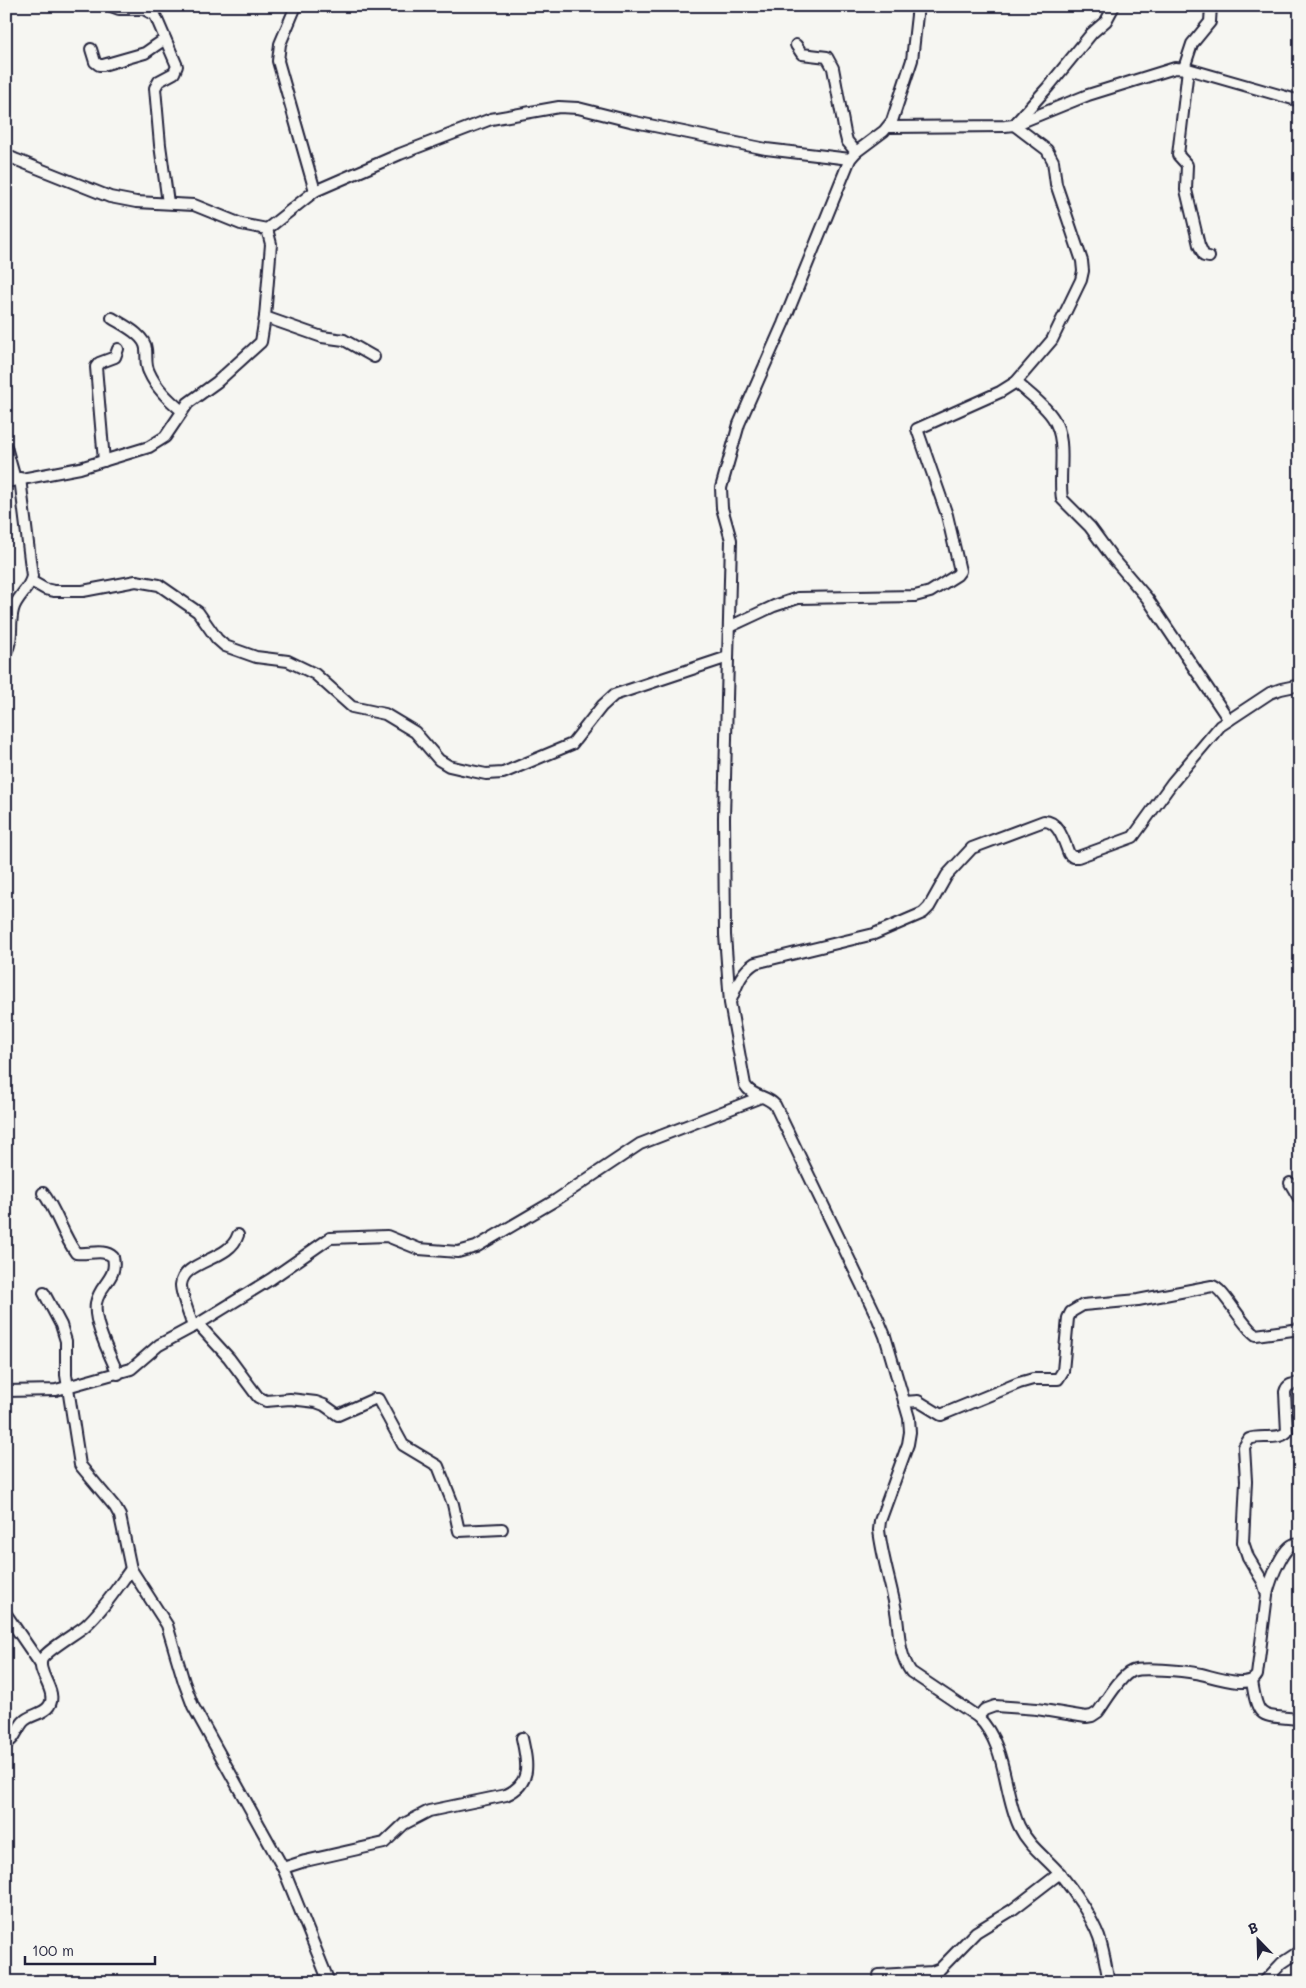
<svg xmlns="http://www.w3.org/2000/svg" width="1306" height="1988" font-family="Mali,sans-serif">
<rect width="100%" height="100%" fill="#f6f6f2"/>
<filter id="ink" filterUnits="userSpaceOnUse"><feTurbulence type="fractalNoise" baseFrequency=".02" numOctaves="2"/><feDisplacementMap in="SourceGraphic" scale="10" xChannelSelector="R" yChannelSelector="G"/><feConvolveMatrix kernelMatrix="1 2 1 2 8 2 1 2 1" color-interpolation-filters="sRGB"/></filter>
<g filter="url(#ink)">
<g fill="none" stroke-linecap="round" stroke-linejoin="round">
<g stroke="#22223b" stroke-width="14">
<g id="street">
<polyline points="111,6 119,9 144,9 155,15 177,66 174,73 159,81 155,88 160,145 168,203"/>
<polyline points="296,6 280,44 278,61 315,191"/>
<path d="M918 6 912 60 892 121 884 131 856 152 850 159 783 324 739 424 721 488 722 508 731 540 724 818 725 935 730 1003 745 1085C752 1097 766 1095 775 1105L878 1319 885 1336 909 1418 910 1432 908 1444 880 1521 879 1530C882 1556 890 1581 895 1606 900 1629 897 1652 911 1672L978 1717C1007 1746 1003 1791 1019 1826 1029 1847 1047 1858 1061 1875 1074 1891 1092 1918 1099 1937 1104 1952 1106 1967 1109 1982"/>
<polyline points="796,45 802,54 827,57 833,68 845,133 847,141 856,152"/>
<polyline points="91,49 95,62 99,65 103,65 145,53 165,39"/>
<polyline points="1184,68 1192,44 1210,22 1211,6"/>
<polyline points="1188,69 1178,155 1187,165 1186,190 1199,245 1204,256 1209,257"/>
<polyline points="889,127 1005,126 1014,125 1088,95 1175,68 1188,69 1300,101"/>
<polyline points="6,155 17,160 110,197 136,202 194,205 241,224 267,229 315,191 400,154 491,119 559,107 578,108 630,121 766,149 850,159"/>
<polyline points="265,317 322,337 344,340 374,357"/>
<path d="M112 318C123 325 145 335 146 349 147 358 145 364 149 372 156 388 169 400 182 411"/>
<path d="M1016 382C1028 393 1044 404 1053 418 1068 441 1058 473 1062 499L1090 527 1112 557 1147 598 1229 720"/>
<polyline points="6,447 15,479"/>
<polyline points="104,461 96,367 99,363 115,357 118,349"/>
<polyline points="6,482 80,468 149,447 165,437 188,403 217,382 261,342 265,317 271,244 267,229"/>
<polyline points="31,581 45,589 54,591 83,591 136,581 159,585 198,612 217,639 225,646 256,657 288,661 315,674 352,707 385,714 415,732 439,760 449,766 462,769 486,774 503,773 572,744 602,706 614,695 728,657"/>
<polyline points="729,627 774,606 798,598 915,596 930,592 957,575 960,571 947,515 917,429 1000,392 1016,382 1052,340 1081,280 1083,271 1082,261 1056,184 1053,161 1047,150 1014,125 1048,87 1092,33 1106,21 1113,8"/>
<path d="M6 652C14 638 9 625 13 610 16 597 30 589 32 576L20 478"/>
<path d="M731 1000C737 985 741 972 755 963L874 934 923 913 929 907 947 875 972 848 1044 821C1059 821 1064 842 1069 854L1073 857H1078L1133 837 1172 783 1220 726 1270 693 1281 689 1300 685"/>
<polyline points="1290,1183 1300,1200"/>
<path d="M43 1193C57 1211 62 1234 76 1253 88 1255 104 1248 113 1257 118 1279 100 1283 96 1303 93 1323 110 1355 118 1374"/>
<polyline points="44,1293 61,1325 66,1341 66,1375 80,1465 115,1507 120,1516 131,1569 167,1625 184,1682 193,1706 283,1868 329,1982"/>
<polyline points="198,1324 229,1358 258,1397 266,1401 290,1399 316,1402 324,1405 338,1415 374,1399 378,1399 403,1445 438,1466 453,1504 459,1531 502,1529"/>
<path d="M193 1327C190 1316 181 1295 181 1285 183 1260 230 1261 238 1235"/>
<polyline points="6,1391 56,1390 131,1369 159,1345 198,1324 271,1279 330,1238 387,1236 419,1249 458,1252 476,1247 556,1200 640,1144 761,1097"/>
<path d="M904 1402 918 1401 941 1415 1019 1383 1033 1379H1058L1063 1371 1068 1318 1071 1312 1083 1305 1138 1300 1212 1286C1223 1287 1242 1326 1256 1335L1300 1329"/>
<path d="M1267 1594C1270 1582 1284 1539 1300 1544"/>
<polyline points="6,1614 41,1665"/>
<path d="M1252 1681C1258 1722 1262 1715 1300 1719"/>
<path d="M978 1717 984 1710 995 1706 1037 1709 1086 1717 1092 1716 1098 1712C1106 1701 1120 1676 1132 1671 1141 1667 1184 1671 1196 1673 1210 1675 1249 1691 1257 1675L1267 1595 1263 1582 1248 1557 1243 1542 1246 1481 1244 1447 1249 1439C1261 1434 1277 1441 1287 1432L1285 1392C1287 1384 1292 1384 1300 1383"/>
<path d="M6 1743C15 1740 17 1729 23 1722 30 1714 43 1715 49 1706 59 1692 35 1671 42 1659 47 1650 75 1634 85 1626 103 1610 117 1588 131 1569"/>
<path d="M283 1868 305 1861 384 1843 404 1824 429 1811 506 1795C533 1783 527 1762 522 1738"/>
<polyline points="879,1975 932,1972 940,1969 976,1932 1012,1910 1060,1873"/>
<polyline points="1264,1982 1282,1963 1300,1951"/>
</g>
</g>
<use href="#street" stroke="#f6f6f2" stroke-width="10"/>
</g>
</g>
<rect width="1306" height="1988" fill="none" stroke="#f6f6f2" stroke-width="25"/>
<rect x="12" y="12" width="1281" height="1963" fill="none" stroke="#22223b" stroke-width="2" filter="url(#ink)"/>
<g transform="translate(1258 1940) rotate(337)" stroke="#f6f6f2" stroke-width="4" paint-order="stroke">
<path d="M0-4L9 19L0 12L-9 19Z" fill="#22223b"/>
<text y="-8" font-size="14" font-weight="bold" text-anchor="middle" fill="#22223b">B</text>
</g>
<path d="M25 1956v8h130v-8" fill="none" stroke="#22223b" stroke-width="2.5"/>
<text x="32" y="1956" font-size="15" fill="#22223b" stroke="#f6f6f2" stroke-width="4" paint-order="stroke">100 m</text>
</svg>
